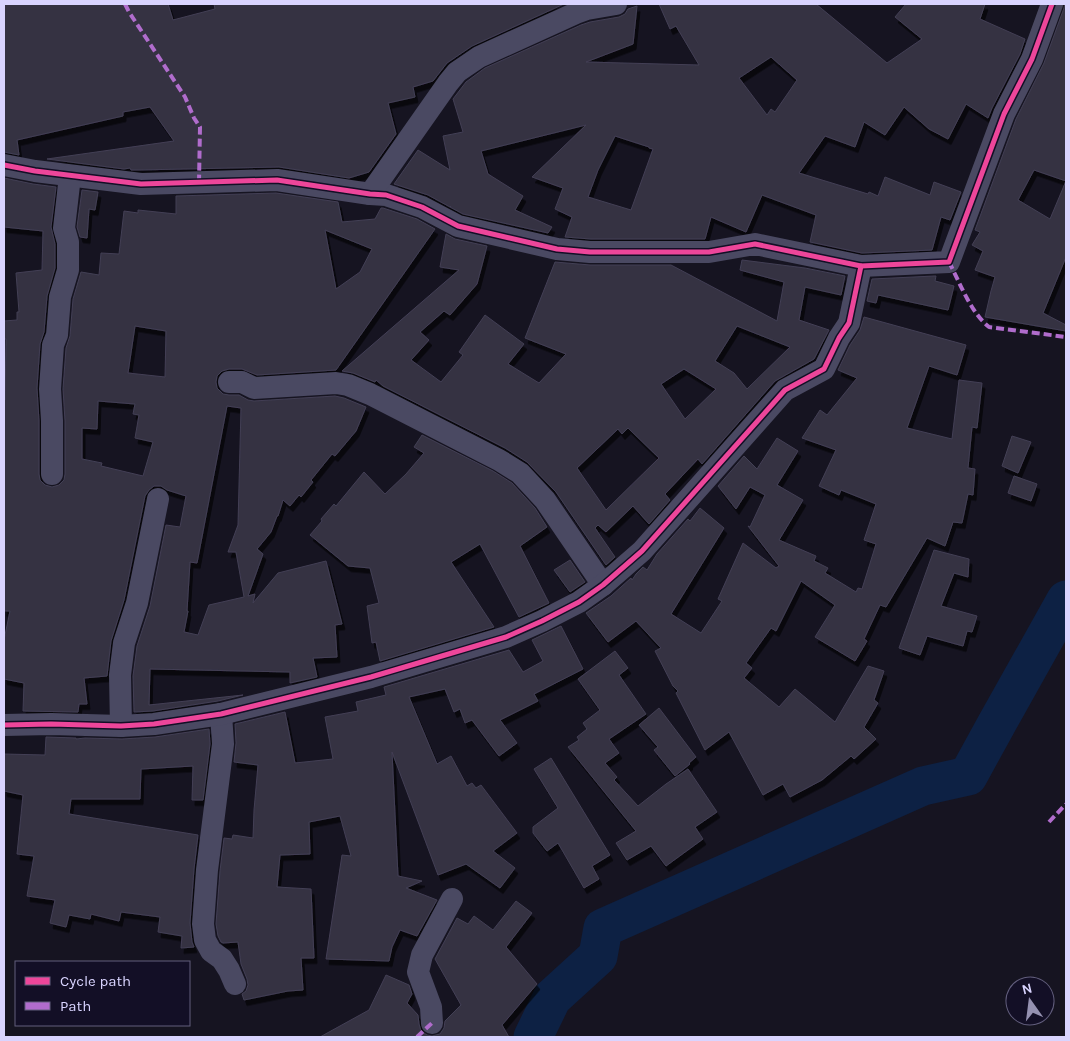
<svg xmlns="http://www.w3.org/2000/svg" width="1070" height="1041" font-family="Karla,sans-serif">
<defs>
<filter id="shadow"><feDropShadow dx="3" dy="5.5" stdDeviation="0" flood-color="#0009"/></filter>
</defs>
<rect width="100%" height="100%" fill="#161421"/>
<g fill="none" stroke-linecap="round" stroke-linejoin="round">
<polyline stroke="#0d2144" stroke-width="39" points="533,1037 552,998 598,956 603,928 923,786 968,776 996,725 1066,600"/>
</g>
<g fill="#343243" stroke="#433f54" fill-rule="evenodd" filter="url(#shadow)">
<polygon points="4,4 168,4 173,20 215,9 214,4 564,4 472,46 447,63 433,81 413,87 415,97 388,103 396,134 369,172 349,178 279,167 138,170 131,170 130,168 124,169 47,159 174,141 150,107 123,112 123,116 17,140 19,155 4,152"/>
<path d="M659 4H816L881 58 887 63 922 39 895 17 906 4H985L980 19 1025 39 1020 54 992 108 988 118 966 104 948 139 929 129 904 107 885 135 864 122 855 147 825 136 799 173 868 194 869 192 878 196 885 177 930 195 934 182 961 192 950 220 941 217 932 250 862 253 810 242 816 215 762 195 746 232 711 217 705 239H591L565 237 572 217 555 209 563 188 532 177 586 125 481 151 488 174 523 196 515 210 552 227 548 233 463 214 450 207 451 206 450 207 428 195 394 184 418 150 450 170 443 136 463 132 453 99 466 82 485 68 581 25 590 22 619 17 625 14 628 9 637 6 633 44 586 62 699 65 676 26 670 29ZM771 57 797 80 775 112 771 109 767 115 739 78ZM615 136 649 147V148L653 149 631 210 588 197 598 170Z"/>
<path d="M1065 4H1066V257L1043 313 1066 325V331L985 317 991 291 995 277 975 270 983 251 972 245 980 232 975 230 1016 119 1044 63 1064 8ZM1034 170 1066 181 1050 219 1018 200Z"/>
<path d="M4 178 33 184 56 187 51 227 55 244V268L47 296 44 332 40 344 37 388 39 421V474L40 480 45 485 52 487 59 485 64 480 65 474V421L63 389 66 348 70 336 73 299 81 272 99 275 101 253 119 254 124 211 138 213V210L176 214V196L276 193 338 202 342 222 375 219 381 208H383L417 219 435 229 336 370 257 375 242 369H229L222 371 217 376 216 382 217 388 223 394 229 395H239L248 400 254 401 335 396 344 398 366 407 356 431 335 456 332 454 311 480 313 482 301 497 299 495 290 506 283 500 278 516H277L271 532 257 549 263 554 248 596 255 594 253 603 278 573 326 561 342 624 335 625 337 657 313 658 317 677 290 683V672L150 669 149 705 243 695 218 701 153 711 134 712 133 676 137 646 150 606 166 525 180 527 186 496 167 490 161 486H154L149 490 145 496 124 600 111 641 107 676 84 678 87 704H79L78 712 23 711 24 683 4 679V640L10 611H4V400H5L6 339H4V321L17 320V312H19L16 273 42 270 43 231 4 227ZM325 230 372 249 360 272 336 289ZM135 326 166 331 165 377 128 373ZM98 401 135 404 133 414 139 415 135 438 153 442 143 476 101 466 102 463 82 459V428L97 429ZM227 406 241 408 238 525 228 552H236L244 597 209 605 198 635 184 632 188 611H187L190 562 197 563Z"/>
<polygon points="82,190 98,192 95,210 89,209 87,238 80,237 77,227"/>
<path d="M446 234 455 239 487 246 477 284 450 315 444 311 420 332 429 340 411 360 441 382 463 355 459 352 485 315 524 344 508 364 539 383 566 354 525 338 555 262 590 265H671L777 321 784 282 740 270 742 260 805 268 845 276 841 295 805 287 799 320 829 330 814 359 775 381 702 464 698 459 665 494 670 500 649 524 633 506 606 532 598 525 595 528 615 557 606 565 556 492 527 462 505 448 383 386 376 380 375 382 353 373 342 371 459 270 440 267ZM737 326 790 347 747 389 734 373 715 361ZM684 369 716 389 685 419 661 384ZM628 428 659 458 606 510 577 468 618 429 622 434Z"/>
<polygon points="934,276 936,276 935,281 954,286 948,310 878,295 876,303 867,301 872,279"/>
<polygon points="864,317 966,345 957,375 929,366 907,428 952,439 959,380 982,383 977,428 972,427 968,468 975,469 973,495 968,494 962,523 953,522 945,546 927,538 886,607 880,605 864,639 867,641 855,661 815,637 835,605 801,581 776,631 771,628 746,663 752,668 744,678 779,707 795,689 835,722 868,666 884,671 874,700 878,703 864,727 876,739 854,759 851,756 822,780 790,797 783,784 763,795 729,732 705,750 676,693 678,691 673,686 655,651 661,648 636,621 608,642 586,613 611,596 631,578 632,580 636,574 643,567 647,570 657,554 688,519 690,521 700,508 724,528 671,614 701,633 722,601 718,599 743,543 776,568 779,566 748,526 750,527 765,495 750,487 736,509 718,486 744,456 757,469 777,438 798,451 777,485 803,500 779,540 816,556 814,561 828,568 825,573 856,592 858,588 862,589 876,544 864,540 876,504 841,490 839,495 819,486 836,450 802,438 820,410 827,415 857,378 838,370 850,345 860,330"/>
<polygon points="422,435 493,471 512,483 535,508 547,527 520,546 549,603 519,617 480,544 451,562 494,627 380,661 376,642 372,643 367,606 379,603 370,568 348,566 310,535 322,521 321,519 334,504 336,506 364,472 385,494 406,474 424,453 414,447"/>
<polygon points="1012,436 1031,442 1018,473 1002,466"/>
<polygon points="1014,476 1037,484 1031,501 1008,493"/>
<polygon points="934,550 969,559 968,577 954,573 941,606 977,616 972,632 967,631 963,646 927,636 920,655 899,648"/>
<polygon points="570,560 585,582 570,592 554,570"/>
<polygon points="561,626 583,669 534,694 538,701 500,720 517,743 499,756 472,720 465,723 460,709 454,712 445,689 409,697 437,764 451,756 467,786 472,783 476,788 481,785 517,833 493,851 515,868 500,888 466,864 438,875 392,752 398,876 422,881 406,888 437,900 417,936 400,930 392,947 389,961 326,959 342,855 351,856 340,816 309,822 310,854 280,855 277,887 311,889 314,958 301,958 303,990 288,991 244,1000 242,994 246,991 248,985 247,979 241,964 238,942 223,943 221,942 218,936 216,924 220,871 224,838 232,839 233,835 253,838 254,810 258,765 234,762 236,743 235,724 285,712 295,763 333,759 325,717 358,711 356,702 386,695 384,687 509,650 523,672 543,661 532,640"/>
<polygon points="615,651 628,668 619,675 646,714 609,739 619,753 605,763 617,777 614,780 638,806 666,784 688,769 717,812 695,827 703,839 666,866 651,846 627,860 616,843 636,831 568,747 579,740 577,737 587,729 583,723 600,710 578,679"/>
<polygon points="659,708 696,757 689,763 690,764 675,776 654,750 658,747 639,725"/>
<polygon points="209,729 210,744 203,800 192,800 193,766 141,769 140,799 71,799 69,814 198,835 194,869 190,923 192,942 194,947 181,948 182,936 158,932 160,917 121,912 119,921 91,914 90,919 69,915 66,927 50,923 55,900 27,896 34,856 17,854 23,795 4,791 4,754 45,755 46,737 76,738 76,739 85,738 122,739 155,737"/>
<polygon points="551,758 610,855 592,866 599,879 584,888 558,843 547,851 533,833 533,827 558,808 534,769"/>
<polygon points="516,901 532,913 506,947 537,984 502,1025 509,1037 320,1037 369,1010 386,975 409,985 412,994 407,1003 418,1015 419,1024 421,1031 427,1035 432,1036 440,1034 444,1028 445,1021 461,1005 435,959 457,918 468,924 474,916 493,930"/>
</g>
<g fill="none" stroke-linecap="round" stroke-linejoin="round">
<g stroke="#4a4962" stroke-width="22">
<polyline points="4,165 35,171 141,184 277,180 370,194 386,195 422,207 458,226 557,249 590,252 709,252 755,244 861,266 949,262 1004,114 1032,59 1052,4"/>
<polyline points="370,194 448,83 457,72 479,57 576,13 587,9 616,4"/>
<polyline points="229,382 242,382 254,388 336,383 348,385 370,394 499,460 520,473 545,500 603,585"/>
<polyline points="52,474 52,421 50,389 53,345 57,335 60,297 68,270 68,242 64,228 70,176"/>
<polyline points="221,714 223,744 207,870 203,924 205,940 211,951 222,959 229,970 235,984"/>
<polyline points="4,725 51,724 121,726 154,724 221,714 371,677 506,637 542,621 579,602 603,585 642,551 785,390 824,369 839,338 849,323 861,266"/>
<polyline points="121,726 120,675 124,643 137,603 158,499"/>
<polyline points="432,1023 431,1007 418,972 422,955 452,899"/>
</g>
<g stroke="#b06ccc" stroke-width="4" stroke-dasharray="8 4" stroke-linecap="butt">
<polyline points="125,4 129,12 185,97 194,118 200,127 199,182"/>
<path d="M949 262C960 283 971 313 989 327L1066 337"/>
<polyline points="1049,822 1066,804"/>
<polyline points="417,1037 432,1023"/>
</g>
<g stroke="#130f26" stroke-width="8">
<g id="cycleway">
<polyline points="4,165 35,171 141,184 277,180 370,194 386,195 422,207 458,226 557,249 590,252 709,252 755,244 861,266 949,262 1004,114 1032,59 1052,4"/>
<polyline points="4,725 51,724 121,726 154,724 221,714 371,677 506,637 542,621 579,602 603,585 642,551 785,390 824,369 839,338 849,323 861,266"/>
</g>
</g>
<use href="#cycleway" stroke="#ed469a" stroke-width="5"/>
</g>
<rect width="1070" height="1041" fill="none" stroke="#d9d4ff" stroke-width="10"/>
<rect x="15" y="961" width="175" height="65" fill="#130f26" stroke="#625e7d"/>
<rect x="25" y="977" width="25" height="8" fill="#ed469a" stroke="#625e7d"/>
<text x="60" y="986" font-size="15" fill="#d9d4ff">Cycle path</text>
<rect x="25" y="1002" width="25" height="8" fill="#b06ccc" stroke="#625e7d"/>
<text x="60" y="1011" font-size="15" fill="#d9d4ff">Path</text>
<g transform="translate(1030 1001) rotate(346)"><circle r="24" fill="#130f26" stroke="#625e7d"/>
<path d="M0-4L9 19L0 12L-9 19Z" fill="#9591b1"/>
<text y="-8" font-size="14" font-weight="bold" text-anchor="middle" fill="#d9d4ff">N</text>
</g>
</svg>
